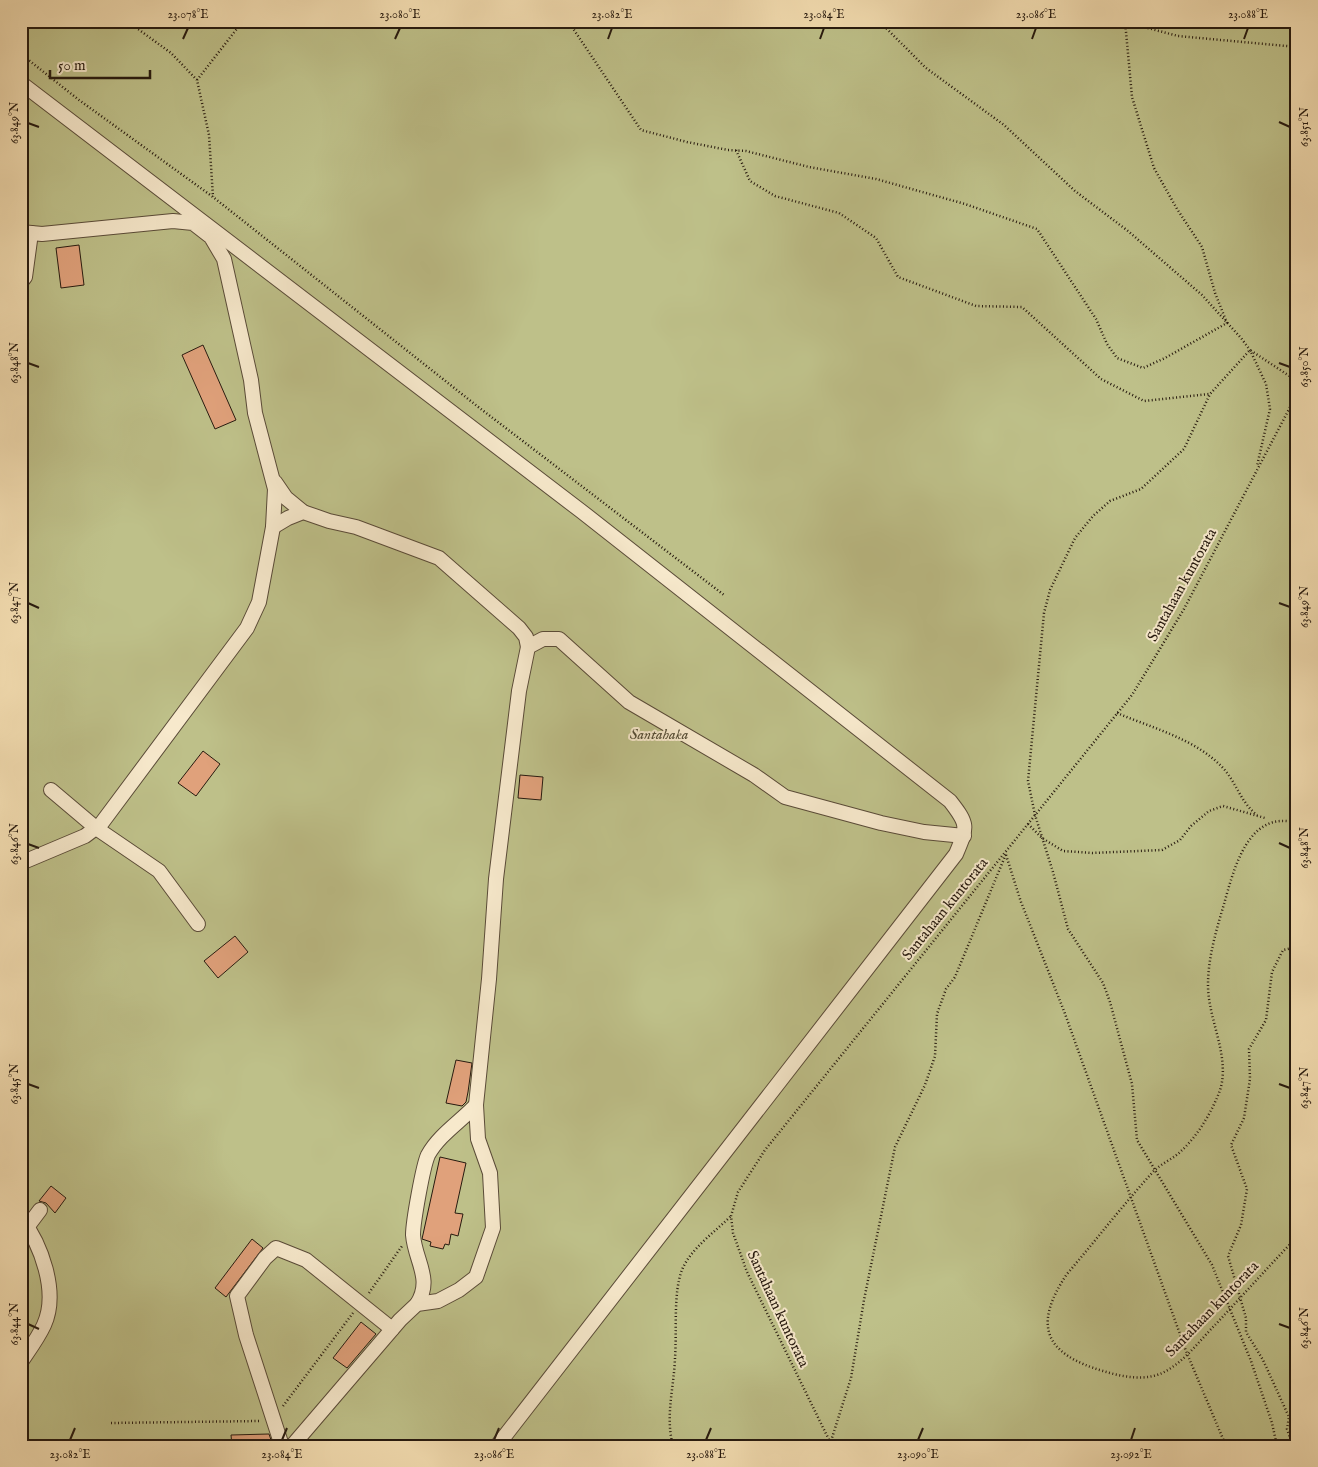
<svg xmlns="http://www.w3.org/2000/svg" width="1318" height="1467" font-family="'IM FELL English',serif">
<rect width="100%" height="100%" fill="#f3ddb1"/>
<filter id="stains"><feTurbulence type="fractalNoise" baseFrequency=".004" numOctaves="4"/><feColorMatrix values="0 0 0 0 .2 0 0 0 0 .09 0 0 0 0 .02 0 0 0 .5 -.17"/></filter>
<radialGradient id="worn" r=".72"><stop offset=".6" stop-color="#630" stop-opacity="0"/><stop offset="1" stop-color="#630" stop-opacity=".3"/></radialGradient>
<rect fill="#bec089" stroke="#726d4c" x="21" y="21" width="1276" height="1425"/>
<g fill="#e0a17b" stroke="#271a0f">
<polygon points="79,245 84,285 61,288 56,248"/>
<polygon points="203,345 236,420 215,429 182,355"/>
<polygon points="203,751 220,764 196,796 178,783"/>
<polygon points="520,775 543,777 541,800 518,798"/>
<polygon points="235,936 248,952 218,978 204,961"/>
<polygon points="456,1060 472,1063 468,1092 466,1102 462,1106 446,1103"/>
<polygon points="440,1157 466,1163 455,1213 463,1214 458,1236 451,1234 449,1245 445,1244 443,1249 430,1246 431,1242 422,1239"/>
<polygon points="51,1186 66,1198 55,1213 46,1203 39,1201"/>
<polygon points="252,1239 263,1248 226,1297 215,1288"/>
<polygon points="361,1322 376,1334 347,1368 333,1358"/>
<polygon points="269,1434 273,1446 232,1446 231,1435"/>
</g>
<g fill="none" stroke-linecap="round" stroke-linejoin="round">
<g stroke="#5a4b38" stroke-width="16">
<g id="minor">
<path d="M21 83 581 511 950 801C968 824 968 826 956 854L497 1446"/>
<polyline points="21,232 42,234 173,221 193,223 211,237 224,259 251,380 255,413 275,489 273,527 259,602 247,628 101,824 85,836 21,863"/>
<polyline points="21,282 25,277 31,233"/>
<polyline points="275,482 286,498 303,512"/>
<polyline points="273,527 288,518 303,512 329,521 356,527 439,558 519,628 526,637 528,647"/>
<polyline points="51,790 96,828 159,871 198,924"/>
<path d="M21 1218C41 1244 59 1292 44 1325 38 1338 29 1350 21 1362"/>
<polyline points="28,1226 40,1210"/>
<path d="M417 1304C433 1279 415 1261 413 1235 413 1222 423 1166 428 1155 439 1135 460 1122 476 1105"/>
<polyline points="282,1446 246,1335 237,1296 265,1258 276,1248 306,1260 392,1329"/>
<polyline points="292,1446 400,1320 417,1304 438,1301 459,1290 476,1277 493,1228 490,1173 478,1139 476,1105 489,979 496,879 519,691 528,647 543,639 559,639 629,702 754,775 785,797 881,823 924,832 964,836"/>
</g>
</g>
<g stroke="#271a0f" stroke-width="2.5" stroke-dasharray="1 2.5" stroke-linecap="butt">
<polyline points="127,21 171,53 197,80 209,135 213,197"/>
<polyline points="568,21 641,130 687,142 728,150 746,151 809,167 876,179 965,204 1037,229 1096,319 1107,344 1117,358 1143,368 1165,358 1227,323 1215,293 1202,247 1177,209 1154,168 1132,97 1125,21"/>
<polyline points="879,21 926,68 1004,125 1075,191 1128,231 1202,295 1241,338 1250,350 1266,384 1270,409 1257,466"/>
<polyline points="1096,21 1125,22 1178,36 1297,47"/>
<polyline points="21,54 79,100 213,197 477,406 724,595"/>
<polyline points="197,80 243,21"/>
<polyline points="736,150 750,181 775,196 839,213 876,238 898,277 976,306 1022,307 1101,379 1144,401 1209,394"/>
<path d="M1117 713C1152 728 1196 739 1223 768 1236 782 1241 803 1257 815"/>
<path d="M1297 823C1248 809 1234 869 1224 904 1216 931 1208 958 1208 985 1208 1021 1232 1059 1219 1093 1210 1115 1197 1137 1179 1153 1171 1160 1160 1164 1152 1173 1123 1205 1096 1240 1067 1274 1032 1326 1045 1354 1103 1371 1123 1377 1147 1382 1166 1371 1185 1361 1201 1339 1216 1324 1243 1295 1269 1266 1297 1237"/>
<polyline points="1028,824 1042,838 1063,851 1092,853 1162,850 1180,840 1191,826 1209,811 1223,806 1265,818"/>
<polyline points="1006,855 1021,902 1064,1011 1186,1351 1226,1446"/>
<polyline points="369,1293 402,1246"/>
<polyline points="283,1406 353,1313"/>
<polyline points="111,1423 259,1421"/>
<polyline points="831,1441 851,1378 864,1300 895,1147 925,1085 935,1056 937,1014 946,989 955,977 1006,854"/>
<path d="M673 1446C665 1416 674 1388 675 1358 677 1332 673 1293 682 1270 690 1249 716 1231 731 1216"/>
<polyline points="820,1446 830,1442"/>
<polyline points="832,1446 747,1272 733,1233 731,1216 738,1192 765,1150 1132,695 1184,609 1297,394"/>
<polyline points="1277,1446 1272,1423 1251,1361 1212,1265 1137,1140 1132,1084 1110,1002 1103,983 1068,929 1053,872 1035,815 1028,781 1044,613 1050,590 1075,538 1093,516 1110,501 1141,489 1184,449 1210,394 1250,350 1297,381"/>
<polyline points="1293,1446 1287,1429 1289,1417 1263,1360 1246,1332 1246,1318 1228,1256 1241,1225 1247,1189 1231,1145 1244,1118 1250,1079 1249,1049 1266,1020 1272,972 1283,950 1297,947"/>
</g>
<use href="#minor" stroke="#f7e9cc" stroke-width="14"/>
</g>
<path fill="none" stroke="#271a0f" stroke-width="2" d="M183 39 188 28M395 39 400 28M608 39 612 28M820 39 824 28M1032 39 1036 28M1244 39 1248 28M1279 122 1290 127M28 123 39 127M28 363 39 367M1279 363 1290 367M28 603 39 608M1279 603 1290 607M1279 843 1290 848M28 844 39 848M28 1084 39 1088M1279 1084 1290 1088M28 1324 39 1329M1279 1324 1290 1328M70 1440 75 1428M282 1440 287 1428M494 1440 499 1428M706 1440 711 1428M918 1440 923 1428M1131 1440 1135 1428"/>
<g text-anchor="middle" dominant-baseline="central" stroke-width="4" stroke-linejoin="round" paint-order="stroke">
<g font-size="15" fill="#271a0f" stroke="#f7e9cc">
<text transform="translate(1182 585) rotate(-61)">Santahaan kuntorata</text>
<text transform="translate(945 909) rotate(-51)">Santahaan kuntorata</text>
<text transform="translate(778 1309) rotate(65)">Santahaan kuntorata</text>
<text transform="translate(1212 1309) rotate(-46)">Santahaan kuntorata</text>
</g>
<g font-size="15" font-style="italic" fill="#544c34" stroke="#f7e9cc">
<text x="659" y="734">Santahaka</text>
</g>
</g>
<rect width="1318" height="1467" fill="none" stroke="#f3ddb1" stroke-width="55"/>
<path d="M50 70v8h100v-8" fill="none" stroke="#271a0f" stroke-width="2.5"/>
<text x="58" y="70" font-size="15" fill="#271a0f" stroke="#f7e9cc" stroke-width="4" paint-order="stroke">50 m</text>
<rect x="28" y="28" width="1262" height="1412" fill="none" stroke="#271a0f" stroke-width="2"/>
<g font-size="12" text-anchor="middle" fill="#271a0f">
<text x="188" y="18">23.078°E</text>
<text x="400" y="18">23.080°E</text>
<text x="612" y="18">23.082°E</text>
<text x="824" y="18">23.084°E</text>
<text x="1036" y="18">23.086°E</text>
<text x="1248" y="18">23.088°E</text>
<text transform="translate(14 123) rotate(-90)" y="4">63.849°N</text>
<text transform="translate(1304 127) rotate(-90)" y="4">63.851°N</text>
<text transform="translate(14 363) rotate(-90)" y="4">63.848°N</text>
<text transform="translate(1304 367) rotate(-90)" y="4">63.850°N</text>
<text transform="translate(14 603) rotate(-90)" y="4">63.847°N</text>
<text transform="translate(1304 607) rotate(-90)" y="4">63.849°N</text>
<text transform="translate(14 844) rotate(-90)" y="4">63.846°N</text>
<text transform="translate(1304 848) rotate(-90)" y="4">63.848°N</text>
<text transform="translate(14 1084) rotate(-90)" y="4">63.845°N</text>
<text transform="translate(1304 1088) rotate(-90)" y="4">63.847°N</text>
<text transform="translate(14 1324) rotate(-90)" y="4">63.844°N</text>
<text transform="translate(1304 1328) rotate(-90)" y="4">63.846°N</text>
<text x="70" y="1458">23.082°E</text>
<text x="282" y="1458">23.084°E</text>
<text x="494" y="1458">23.086°E</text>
<text x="706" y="1458">23.088°E</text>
<text x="918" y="1458">23.090°E</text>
<text x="1131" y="1458">23.092°E</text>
</g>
<rect width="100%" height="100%" filter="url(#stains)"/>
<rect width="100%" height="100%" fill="url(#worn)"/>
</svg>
